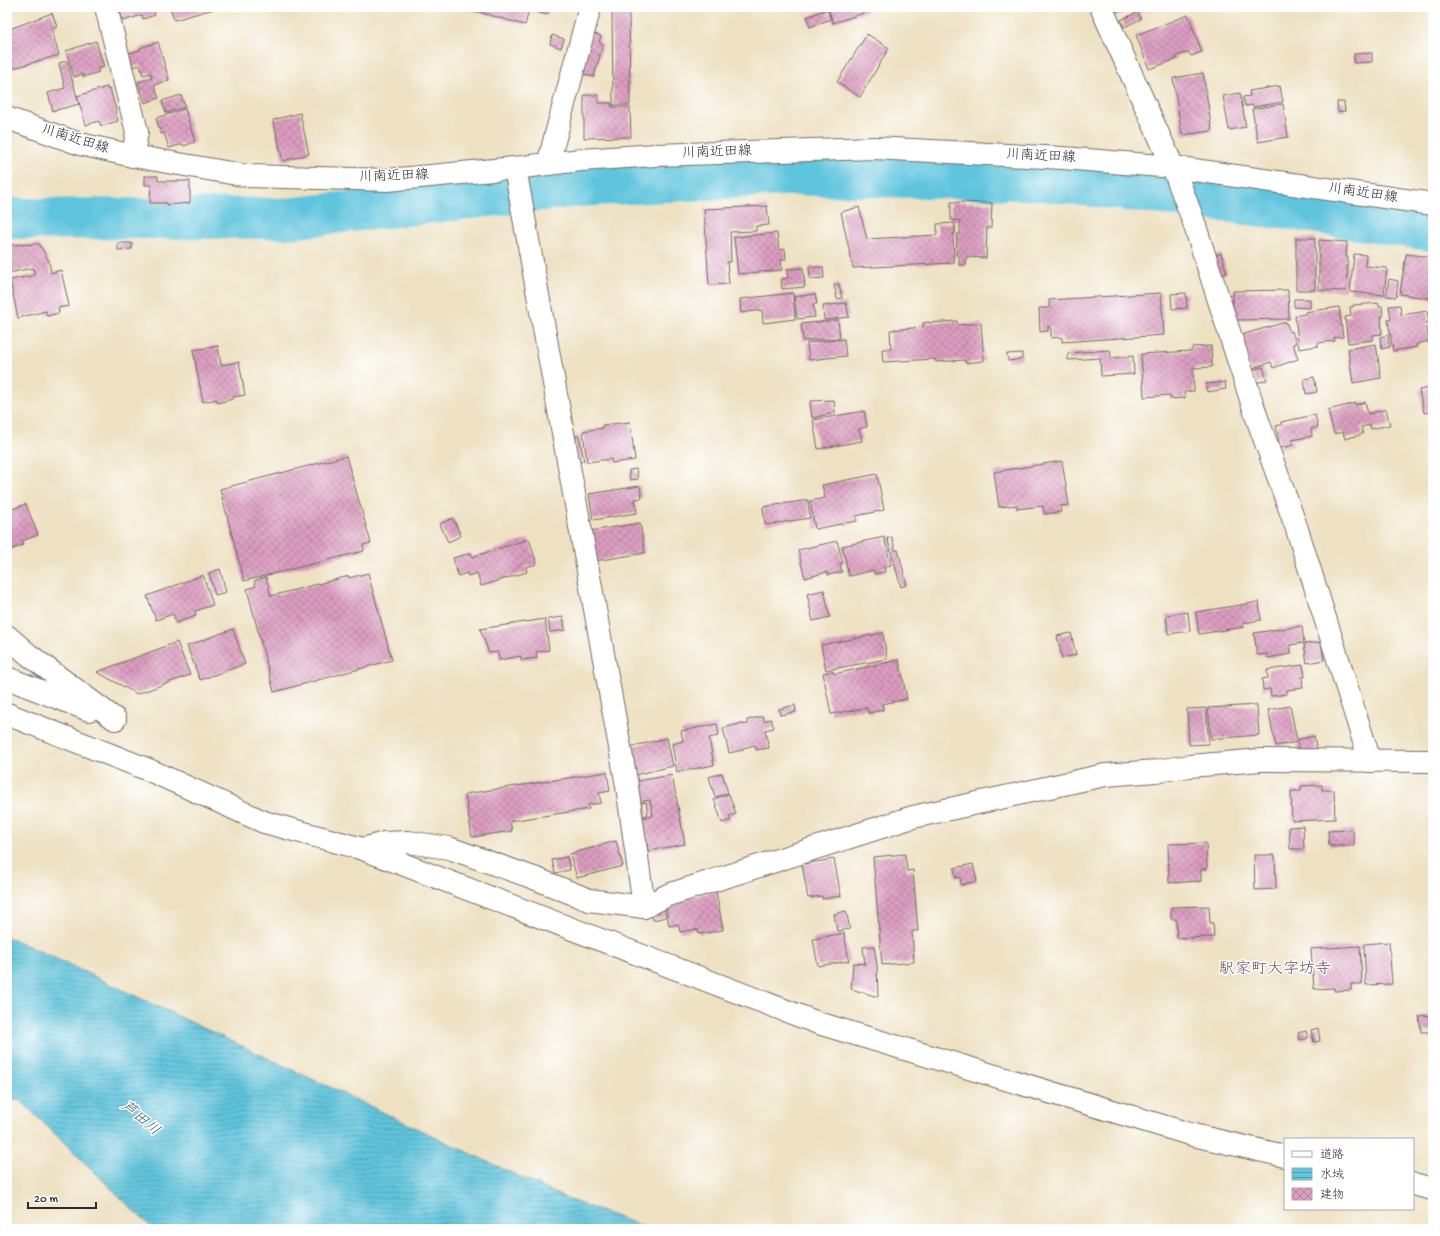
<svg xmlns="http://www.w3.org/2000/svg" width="1440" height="1236" font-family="'Gochi Hand','Klee One',sans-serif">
<defs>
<pattern id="water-rules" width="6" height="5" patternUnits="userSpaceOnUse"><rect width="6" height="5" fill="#5fc4dd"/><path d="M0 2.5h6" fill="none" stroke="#4f9fb3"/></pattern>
<pattern id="building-cross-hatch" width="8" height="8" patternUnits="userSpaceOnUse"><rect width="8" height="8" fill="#dc9dc0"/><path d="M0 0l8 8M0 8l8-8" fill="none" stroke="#b3809c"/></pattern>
</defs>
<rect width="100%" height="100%" fill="#fff"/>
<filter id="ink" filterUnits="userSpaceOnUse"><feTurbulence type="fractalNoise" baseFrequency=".025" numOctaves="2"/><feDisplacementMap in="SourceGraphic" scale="8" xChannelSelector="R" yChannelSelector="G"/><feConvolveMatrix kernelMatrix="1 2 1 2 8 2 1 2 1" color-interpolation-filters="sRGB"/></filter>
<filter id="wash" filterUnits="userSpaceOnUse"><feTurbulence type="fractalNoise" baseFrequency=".012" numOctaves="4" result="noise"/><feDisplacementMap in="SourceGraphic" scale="16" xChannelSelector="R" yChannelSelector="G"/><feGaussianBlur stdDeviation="0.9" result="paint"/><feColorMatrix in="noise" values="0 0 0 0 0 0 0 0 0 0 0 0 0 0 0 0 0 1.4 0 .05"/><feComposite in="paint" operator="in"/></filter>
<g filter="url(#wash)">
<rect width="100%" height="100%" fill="#eee1c2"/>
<polygon fill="url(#water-rules)" stroke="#457884" points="7,937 42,952 565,1198 650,1229 153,1229 20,1100 7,1097"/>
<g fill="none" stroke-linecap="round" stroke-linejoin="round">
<polyline stroke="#5fc4dd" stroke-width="41" points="7,218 45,219 291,218 583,186 793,175 1037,180 1295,210 1433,231"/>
</g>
<g id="blocks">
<g fill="url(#building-cross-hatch)">
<polygon points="119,7 153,7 155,15 143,19 142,15 123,21"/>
<polygon points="170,7 221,7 174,20"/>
<polygon points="461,7 549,7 547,15 529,10 525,25"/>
<polygon points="828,7 865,7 867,12 833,23"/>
<polygon points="1116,7 1159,7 1159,8 1135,12 1135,9 1117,12"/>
<polygon points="827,9 831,19 810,27 807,17"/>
<polygon points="612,11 629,11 630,105 613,105"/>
<polygon points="1138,12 1141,19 1124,27 1121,20"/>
<polygon points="52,13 57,27 51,28 59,55 7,70 7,30"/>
<polygon points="1188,15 1202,52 1191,56 1189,52 1176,56 1177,59 1149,69 1136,35"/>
<polygon points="592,33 601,36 599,42 603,44 594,77 580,73"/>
<polygon points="867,34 889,48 860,97 837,82"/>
<polygon points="552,35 564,39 561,48 550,44"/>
<polygon points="96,41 104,67 97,69 99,72 83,77 83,74 74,77 66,51"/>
<polygon points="158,42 169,80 154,85 159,98 145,103 138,82 152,78 151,73 143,75 140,65 133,67 129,53 141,50 140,48"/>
<polygon points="1372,53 1372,62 1354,63 1354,54"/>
<polygon points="67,61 79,104 53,111 48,93 65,88 59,63"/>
<polygon points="1203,73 1212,131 1182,135 1173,78"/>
<polygon points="1280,86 1283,102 1253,107 1252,105 1245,106 1243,97 1250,96 1249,91"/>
<polygon points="107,87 108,90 110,89 116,110 115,111 118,121 101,126 99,121 86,125 77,96"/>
<polygon points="1240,93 1246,127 1229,130 1223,96"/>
<polygon points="181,95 185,107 166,113 162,101"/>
<polygon points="584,95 598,95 598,103 611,103 612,107 630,107 631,137 584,138"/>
<polygon points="1337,102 1344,102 1345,111 1338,112"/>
<polygon points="1283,104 1288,137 1258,142 1252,109"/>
<polygon points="185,109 195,142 184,146 183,144 169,148 164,133 161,134 156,118"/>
<polygon points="300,113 309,154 283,161 273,120"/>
<polygon points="145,176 158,176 158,181 190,181 190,203 167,205 167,203 150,203 151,185 145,185"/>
<polygon points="951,202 992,203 991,228 987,228 986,258 966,257 966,265 959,265 959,256 956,255 957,234 960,234 960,221 951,220"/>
<polygon points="767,206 769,225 756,226 756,231 730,232 731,262 727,262 729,284 709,285 704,209"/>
<polygon points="859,207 867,239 937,235 937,224 955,223 955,233 953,234 954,263 853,268 841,212"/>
<polygon points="777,233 779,250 785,249 786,259 781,260 782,270 738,274 734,237"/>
<rect x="1296" y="238" width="19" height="52"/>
<polygon points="1319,240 1347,242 1346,257 1348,257 1346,291 1319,290"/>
<polygon points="118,243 132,243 132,249 118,250"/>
<polygon points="39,244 49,261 51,273 61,270 69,306 58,308 59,313 47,316 46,311 18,318 10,280 35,275 33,268 8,273 7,245"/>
<polygon points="1221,253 1227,273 1219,276 1212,256"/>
<polygon points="1354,254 1366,255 1365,266 1387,268 1384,295 1350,292"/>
<polygon points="1406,254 1433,257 1433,299 1400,294"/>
<polygon points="809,267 823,267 824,278 810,279"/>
<polygon points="803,268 805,287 782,289 781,279 788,278 787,269"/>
<polygon points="1389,279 1398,281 1396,297 1386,296"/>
<polygon points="839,284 842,298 837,299 834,285"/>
<polygon points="1288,290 1289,319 1233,320 1233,291"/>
<polygon points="793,293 795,319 763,323 762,310 741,313 740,299"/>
<polygon points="1161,293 1164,335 1062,342 1062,337 1051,338 1051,326 1048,326 1048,331 1040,332 1039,308 1049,308 1049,300"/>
<polygon points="1186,293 1187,308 1172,309 1171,294"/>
<polygon points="815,294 817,304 813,304 815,317 797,319 794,297"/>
<polygon points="1294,299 1310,299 1310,308 1294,307"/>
<polygon points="846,303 849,317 824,320 823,306"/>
<polygon points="1379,303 1379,307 1382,306 1383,316 1381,317 1382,334 1373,335 1373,340 1348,343 1345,317 1351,316 1350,307 1353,307 1353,305"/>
<polygon points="1400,305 1401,315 1427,311 1429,322 1426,323 1429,341 1417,344 1417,347 1393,351 1388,320 1391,319 1389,306"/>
<polygon points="1339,307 1343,337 1334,338 1335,341 1318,343 1318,346 1299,349 1295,316 1305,314 1305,312"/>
<polygon points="838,320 840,338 803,341 801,324"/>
<polygon points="957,321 958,325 981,323 984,361 965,363 965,360 936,362 935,359 883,362 882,349 891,349 890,330 923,327 923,323 929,322 929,323"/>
<polygon points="1286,322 1290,332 1292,331 1296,343 1293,344 1298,359 1273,368 1271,362 1250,369 1241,335"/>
<polygon points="1388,335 1390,347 1382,349 1380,337"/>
<polygon points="844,339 846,356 809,360 807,343"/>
<polygon points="1376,344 1381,378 1353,383 1348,349"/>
<polygon points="218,346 221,365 239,362 245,395 233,397 233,399 217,403 217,399 203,402 193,350"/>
<polygon points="1211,346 1212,367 1193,368 1194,391 1184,392 1185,398 1170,399 1170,395 1144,397 1141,354 1192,351 1192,347"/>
<polygon points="1110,350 1111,358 1133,356 1134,374 1101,376 1100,358 1068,360 1068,353"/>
<polygon points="1022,353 1022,359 1008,361 1007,354"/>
<polygon points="1263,367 1267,380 1256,383 1252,370"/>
<polygon points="1314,377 1317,392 1306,394 1304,379"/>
<polygon points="1225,382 1226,389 1207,392 1206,384"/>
<polygon points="1433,387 1433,411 1424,413 1419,390"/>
<polygon points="834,400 835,413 812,418 810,401"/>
<polygon points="1365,402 1368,414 1386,409 1390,425 1371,429 1370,425 1361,427 1363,434 1345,439 1343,432 1334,434 1328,410 1356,403 1356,405"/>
<polygon points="864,411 867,427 859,429 862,441 818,449 813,420"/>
<polygon points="1315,415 1318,427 1311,429 1312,436 1292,440 1294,445 1280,448 1276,426 1281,425 1281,422"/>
<polygon points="630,422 635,460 612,463 611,459 587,462 583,431 603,428 603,425"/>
<polygon points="579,436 584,461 575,462 570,438"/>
<polygon points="346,456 371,543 363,545 364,551 244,581 220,489"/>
<polygon points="1062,461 1069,505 1060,506 1061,512 1044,514 1043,506 1017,509 1017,505 999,507 994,472"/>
<polygon points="636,469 638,479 630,480 629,470"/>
<polygon points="877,474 884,510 856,516 857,521 815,529 810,501 825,498 822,485"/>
<polygon points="640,486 642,498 635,499 637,513 593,520 589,494"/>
<polygon points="808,500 810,518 765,525 763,507"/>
<polygon points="26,504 38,535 22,541 23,545 7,551 7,511"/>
<polygon points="453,518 461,536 448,542 440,524"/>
<polygon points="640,523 645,553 595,561 584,532"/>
<polygon points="884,537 891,565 884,567 885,572 875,574 874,570 849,576 842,546"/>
<polygon points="892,537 895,550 898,550 907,585 901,587 887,538"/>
<polygon points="529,539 537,564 526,567 527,572 481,586 477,573 468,576 467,573 458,576 453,558 471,553 472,557"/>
<polygon points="837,541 843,563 840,564 842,572 828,575 827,572 805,578 798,550"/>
<polygon points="220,569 226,592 215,595 209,573"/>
<polygon points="368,573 392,660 274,692 247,589 256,586 254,581 266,577 271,596 349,576 349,578"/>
<polygon points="203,575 213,605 195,611 196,616 176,623 173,614 156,620 147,596"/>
<polygon points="824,590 830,617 813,621 807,594"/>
<polygon points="1259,602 1261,620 1243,623 1244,627 1199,634 1196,612"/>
<polygon points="1188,612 1190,631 1168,634 1166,615"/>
<polygon points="563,617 565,630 550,632 548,619"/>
<polygon points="545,619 549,650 536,652 537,658 521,660 521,656 499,660 498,652 489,653 480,629"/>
<polygon points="1302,626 1304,643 1290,645 1291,654 1267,658 1267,654 1257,655 1254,633"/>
<polygon points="233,629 245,664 200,680 187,646"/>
<polygon points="883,633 887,659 826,670 821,645"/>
<polygon points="1071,633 1076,655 1062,658 1057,636"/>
<polygon points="177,642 190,675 137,694 97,672"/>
<polygon points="1321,642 1324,660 1307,663 1304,644"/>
<polygon points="899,660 907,699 882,704 883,710 868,713 867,708 831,714 823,673 833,671 834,674"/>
<polygon points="1303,665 1305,677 1302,677 1303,688 1287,690 1287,694 1271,696 1270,689 1263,690 1262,679 1268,678 1267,670"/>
<polygon points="795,705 796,712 780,715 779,709"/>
<polygon points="1257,705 1259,735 1211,739 1208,708"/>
<polygon points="1290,706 1297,740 1314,736 1317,752 1300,755 1297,742 1276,746 1268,710"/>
<polygon points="1206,708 1209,744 1189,745 1187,709"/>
<polygon points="763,716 764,721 771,719 774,728 765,730 769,748 756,750 755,745 743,748 743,750 729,753 723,728 743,723 743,725 748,724 747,720"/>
<polygon points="717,724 719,736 709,738 714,765 677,772 672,744 683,741 681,731"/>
<polygon points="667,738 673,766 635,775 629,747"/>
<polygon points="607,772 610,791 599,793 601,803 588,805 589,809 510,821 512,831 472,837 465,794"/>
<polygon points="722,773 728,793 715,797 709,777"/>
<polygon points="672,775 685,844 648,851 647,843 640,845 635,819 653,816 650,800 637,802 633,782"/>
<polygon points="1322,785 1322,790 1334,790 1335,819 1292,821 1291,791 1301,791 1301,786"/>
<polygon points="729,794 736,814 729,816 731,820 722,823 714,799"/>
<polygon points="646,802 648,815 634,818 631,806"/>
<polygon points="1303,826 1304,849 1290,849 1289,827"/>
<polygon points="1353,830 1354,846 1329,846 1328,831"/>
<polygon points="616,841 623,866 577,878 570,854"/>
<polygon points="1206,843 1207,869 1201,869 1201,881 1169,883 1168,844"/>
<polygon points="905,854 907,871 913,870 918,931 912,931 914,962 882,965 873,857"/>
<polygon points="1254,855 1275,855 1276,889 1255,890"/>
<polygon points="567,857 570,870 555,873 552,860"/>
<polygon points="834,859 841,896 822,899 822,896 808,898 802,864"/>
<polygon points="973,864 977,881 961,885 960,877 956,878 954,868"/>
<polygon points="716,891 723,930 699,934 698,929 680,932 678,924 669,926 666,906 677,904 676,900"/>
<polygon points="662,902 666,917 653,920 649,905"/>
<polygon points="1209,906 1210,923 1213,923 1214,937 1177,938 1176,919 1171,919 1171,907"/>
<polygon points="846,911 850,929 837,931 834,914"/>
<polygon points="844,933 849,961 818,966 813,939"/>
<polygon points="1389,942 1392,984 1366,985 1364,944"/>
<polygon points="874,946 877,965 878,997 851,989 853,963 865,964 863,947"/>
<polygon points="1360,946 1362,984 1351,984 1351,990 1334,991 1334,988 1314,989 1311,949"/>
<polygon points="1433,1015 1433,1032 1421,1032 1419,1016"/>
<polygon points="1318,1028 1320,1041 1314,1042 1311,1030"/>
<polygon points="1306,1031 1308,1038 1300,1040 1298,1033"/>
</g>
</g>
</g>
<g filter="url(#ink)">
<use href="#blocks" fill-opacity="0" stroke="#6f6b60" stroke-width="1"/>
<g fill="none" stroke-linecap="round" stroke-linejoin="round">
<g stroke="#6f6b60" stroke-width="24">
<g id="street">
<polyline points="106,7 137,132 133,156"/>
<polyline points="1101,7 1173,167 1193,220 1257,418 1297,529 1370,761"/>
<polyline points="548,164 590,7"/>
<polyline points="515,168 627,786 644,907"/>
<polyline points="7,636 29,655 115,719"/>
<polyline points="7,678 89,710"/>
<polyline points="363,849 384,843 408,842 449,848 534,878 589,900 644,907 668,895 913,817 1105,775 1156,771 1190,766 1261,760 1433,761"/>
</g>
</g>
<g stroke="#6f6b60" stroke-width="24">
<g id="secondary">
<polyline points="7,118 80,144 133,156 248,176 388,180 515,168 581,160 656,155 874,148 1063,158 1173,167 1433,204"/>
<polyline points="7,714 149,770 264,822 363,849 818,1023 1193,1135 1285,1156"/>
<polyline points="1413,1184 1433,1189"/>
</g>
</g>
<use href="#street" stroke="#fff" stroke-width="22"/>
<use href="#secondary" stroke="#fff" stroke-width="22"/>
</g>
</g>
<g text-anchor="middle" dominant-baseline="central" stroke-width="3" stroke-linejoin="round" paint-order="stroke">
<g font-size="14" fill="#2b2b2b" stroke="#fff">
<text transform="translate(75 140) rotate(17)">川南近田線</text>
<text transform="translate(717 153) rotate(-2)">川南近田線</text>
<text transform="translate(1041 157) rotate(3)">川南近田線</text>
<text transform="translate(394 177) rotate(-2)">川南近田線</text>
<text transform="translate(1363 194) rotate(8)">川南近田線</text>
</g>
<g font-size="15" font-style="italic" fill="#3d6169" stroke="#fff">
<text transform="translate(140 1119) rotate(40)">芦田川</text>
</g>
<g font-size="16" fill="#69535f" stroke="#fff">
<text x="1275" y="970">駅家町大字坊寺</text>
</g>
</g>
<rect width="1440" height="1236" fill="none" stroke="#fff" stroke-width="24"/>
<rect x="1284" y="1138" width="130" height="72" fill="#ffffff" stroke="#aaaaaa"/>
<rect x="1292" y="1151" width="20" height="6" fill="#ffffff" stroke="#aaaaaa"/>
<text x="1320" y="1158" font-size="12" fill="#2b2b2b">道路</text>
<rect x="1292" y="1168" width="20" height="12" fill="url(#water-rules)" stroke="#aaaaaa"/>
<text x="1320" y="1178" font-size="12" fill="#2b2b2b">水域</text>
<rect x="1292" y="1188" width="20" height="12" fill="url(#building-cross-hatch)" stroke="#aaaaaa"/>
<text x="1320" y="1198" font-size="12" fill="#2b2b2b">建物</text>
<path d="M28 1202v6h68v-6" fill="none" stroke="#2b2b2b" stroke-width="2"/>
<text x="34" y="1202" font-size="12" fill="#2b2b2b" stroke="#ffffff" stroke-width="3" paint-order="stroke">20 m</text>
</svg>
